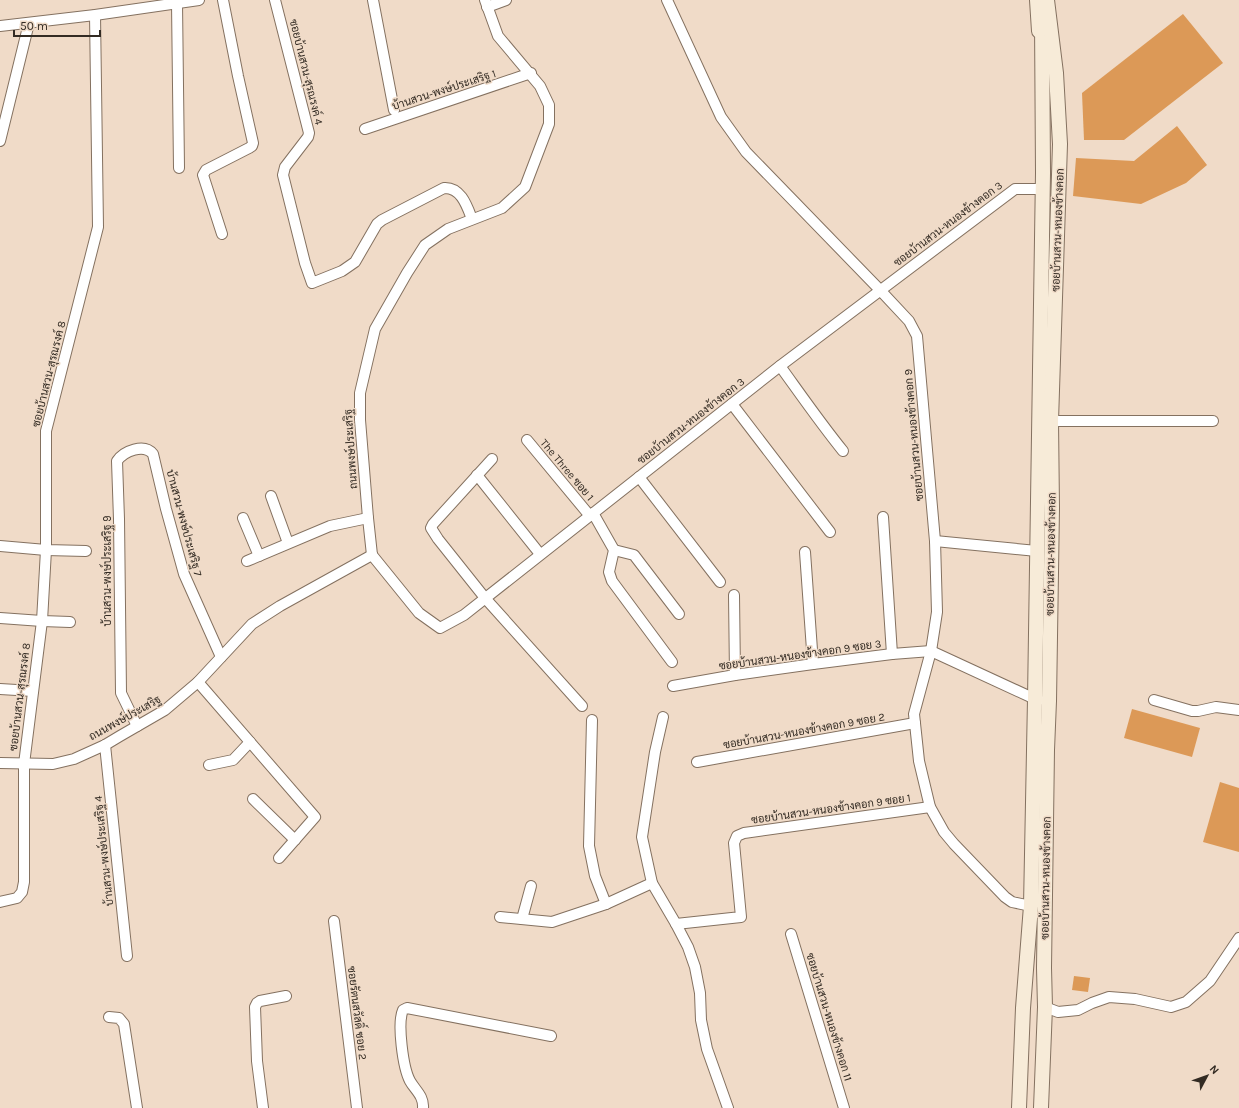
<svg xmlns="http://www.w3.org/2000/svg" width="1239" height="1108" font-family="Karla,Sarabun,sans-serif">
<rect width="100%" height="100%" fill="#f0dbc8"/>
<g fill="#dc9957">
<polygon points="1183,14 1223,63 1124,140 1084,140 1082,93"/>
<polygon points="1177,126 1207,165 1186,183 1141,204 1073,196 1076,158 1134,161"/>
<polygon points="1132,709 1200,728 1192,757 1124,738"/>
<polygon points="1220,782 1239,788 1239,852 1203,842"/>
<polygon points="1074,976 1090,978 1088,992 1072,990"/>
</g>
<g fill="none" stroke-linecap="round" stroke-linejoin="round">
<g stroke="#847160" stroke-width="12">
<g id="street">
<path d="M275 0 309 133 308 137 285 167 283 175 305 263 312 283 342 271 355 262 377 224 382 220 444 188C461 187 467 206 472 219"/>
<polyline points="373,0 394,110"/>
<polyline points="667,0 721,117 746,152 880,290 909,321 917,336 935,541 937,612 931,651 914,714 919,761 930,807 944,832 954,844 1005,897 1012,902 1031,906"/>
<polyline points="177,3 179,168"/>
<polyline points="487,7 506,0"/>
<polyline points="0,26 95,15 199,0"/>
<polyline points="365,129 531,73"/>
<polyline points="0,141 29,23"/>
<polyline points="222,234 203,175 206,170 249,148 252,146 253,143 238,76 223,0"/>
<path d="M780 366C801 395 821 424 843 451"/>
<polyline points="732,404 830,532"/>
<polyline points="1051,421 1213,421"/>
<polyline points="527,440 590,516"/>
<polyline points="492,459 433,524 431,528 438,539 485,598 582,706"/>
<polyline points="477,475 540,554"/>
<polyline points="639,477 720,582"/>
<polyline points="271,496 288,543"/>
<polyline points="593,513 614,550 609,572 612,581 672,662"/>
<polyline points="883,517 892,654"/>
<polyline points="243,518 259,556"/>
<polyline points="935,541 1037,551"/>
<polyline points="0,546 46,550 86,551"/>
<polyline points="614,550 634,555 679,614"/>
<polyline points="805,552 813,664"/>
<polyline points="372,555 419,613 440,628 464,615 780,366 1015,189 1042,189"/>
<polyline points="372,555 368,518 360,420 360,393 375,329 407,273 425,245 448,229 502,208 525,187 549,124 549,105 540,86 498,36 485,0"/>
<polyline points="247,561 330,526 368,518"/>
<polyline points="734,595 735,675"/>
<polyline points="0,618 42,621 70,622"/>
<polyline points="198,682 315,817 279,858"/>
<polyline points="673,686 735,675 813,664 892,654 931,651 1035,699 1039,700"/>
<polyline points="0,689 33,691"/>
<polyline points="1154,700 1192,711 1198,711 1216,707 1239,710"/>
<polyline points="663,717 655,752 642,837 652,883 676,924 741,917 734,843 737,836 744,833 930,807"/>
<polyline points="592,720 589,846 595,876 606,904"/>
<path d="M137 726 121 693 119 519 117 461C124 451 144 443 153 454L166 509 184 574 221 657"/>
<polyline points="105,745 127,956"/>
<polyline points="697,762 915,723"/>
<polyline points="0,763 53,764 74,759 105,745 120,736 165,710 198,682 252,624 280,606 372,555"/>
<polyline points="209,765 233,760 250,742"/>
<polyline points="253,799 295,840"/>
<polyline points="0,902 17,898 22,892 24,882 24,764 42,621 46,550 46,431 98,227 95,15"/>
<polyline points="500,917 552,922 606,904 652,883"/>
<polyline points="522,919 531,886"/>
<polyline points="334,921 357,1108"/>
<polyline points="676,924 688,947 695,967 700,993 701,1020 707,1049 728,1108"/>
<polyline points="791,934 844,1108"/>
<polyline points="1045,1007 1058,1012 1078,1010 1092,1003 1109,997 1135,999 1171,1007 1186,1002 1210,981 1239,938"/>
<polyline points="109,1017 119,1018 124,1024 137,1108"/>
<polyline points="263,1108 257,1061 255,1007 257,1003 260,1001 286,996"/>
<path d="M423 1108C424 1096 415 1090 410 1081 403 1068 397 1023 403 1010L407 1008 551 1036"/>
</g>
</g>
<g stroke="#847160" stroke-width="16">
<g id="secondary">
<polyline points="1037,0 1039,31"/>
<polyline points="1019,1108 1023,1008 1031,906 1035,699 1043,173 1042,20"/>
<polyline points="1041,1108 1045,1007 1044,968 1047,750 1049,701 1052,508 1051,421 1060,144 1056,73 1047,0"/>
</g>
</g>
<use href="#street" stroke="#fff" stroke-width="10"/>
<use href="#secondary" stroke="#f7ebd8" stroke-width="14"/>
</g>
<g text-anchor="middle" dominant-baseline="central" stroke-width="3" stroke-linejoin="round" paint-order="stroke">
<g font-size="11" fill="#332b23" stroke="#f0dbc8">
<text transform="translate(306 72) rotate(76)">ซอยบ้านสวน-สุรณรงค์ 4</text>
<text transform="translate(444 90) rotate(-18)">บ้านสวน-พงษ์ประเสริฐ 1</text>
<text transform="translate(948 224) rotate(-37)">ซอยบ้านสวน-หนองข้างคอก 3</text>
<text transform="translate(1058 230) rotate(-88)">ซอยบ้านสวน-หนองข้างคอก</text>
<text transform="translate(49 374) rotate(-76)">ซอยบ้านสวน-สุรณรงค์ 8</text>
<text transform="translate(691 421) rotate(-38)">ซอยบ้านสวน-หนองข้างคอก 3</text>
<text transform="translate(914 435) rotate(-95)">ซอยบ้านสวน-หนองข้างคอก 9</text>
<text transform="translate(351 449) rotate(-94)">ถนนพงษ์ประเสริฐ</text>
<text transform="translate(567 470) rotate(50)">The Three ซอย 1</text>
<text transform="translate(184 523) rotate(75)">บ้านสวน-พงษ์ประเสริฐ 7</text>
<text transform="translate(1051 554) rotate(-89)">ซอยบ้านสวน-หนองข้างคอก</text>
<text transform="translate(107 571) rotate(-90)">บ้านสวน-พงษ์ประเสริฐ 9</text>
<text transform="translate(800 655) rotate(-8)">ซอยบ้านสวน-หนองข้างคอก 9 ซอย 3</text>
<text transform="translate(20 697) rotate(-83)">ซอยบ้านสวน-สุรณรงค์ 8</text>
<text transform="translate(125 718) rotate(-29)">ถนนพงษ์ประเสริฐ</text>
<text transform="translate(804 731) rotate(-10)">ซอยบ้านสวน-หนองข้างคอก 9 ซอย 2</text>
<text transform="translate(831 809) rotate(-8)">ซอยบ้านสวน-หนองข้างคอก 9 ซอย 1</text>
<text transform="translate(104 851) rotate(-96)">บ้านสวน-พงษ์ประเสริฐ 4</text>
<text transform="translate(1046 878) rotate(-89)">ซอยบ้านสวน-หนองข้างคอก</text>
<text transform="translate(357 1013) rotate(83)">ซอยรัตนสวัสดิ์ ซอย 2</text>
<text transform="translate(829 1017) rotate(73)">ซอยบ้านสวน-หนองข้างคอก 11</text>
</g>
</g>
<g transform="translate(1207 1076) rotate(49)" stroke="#f0dbc8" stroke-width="3" paint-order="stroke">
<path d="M0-3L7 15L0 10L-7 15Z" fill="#332b23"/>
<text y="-6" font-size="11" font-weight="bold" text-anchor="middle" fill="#332b23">N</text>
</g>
<path d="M14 30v6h86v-6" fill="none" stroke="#332b23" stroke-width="2"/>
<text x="20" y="30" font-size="12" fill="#332b23" stroke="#f0dbc8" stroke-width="3" paint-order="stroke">50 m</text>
</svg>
